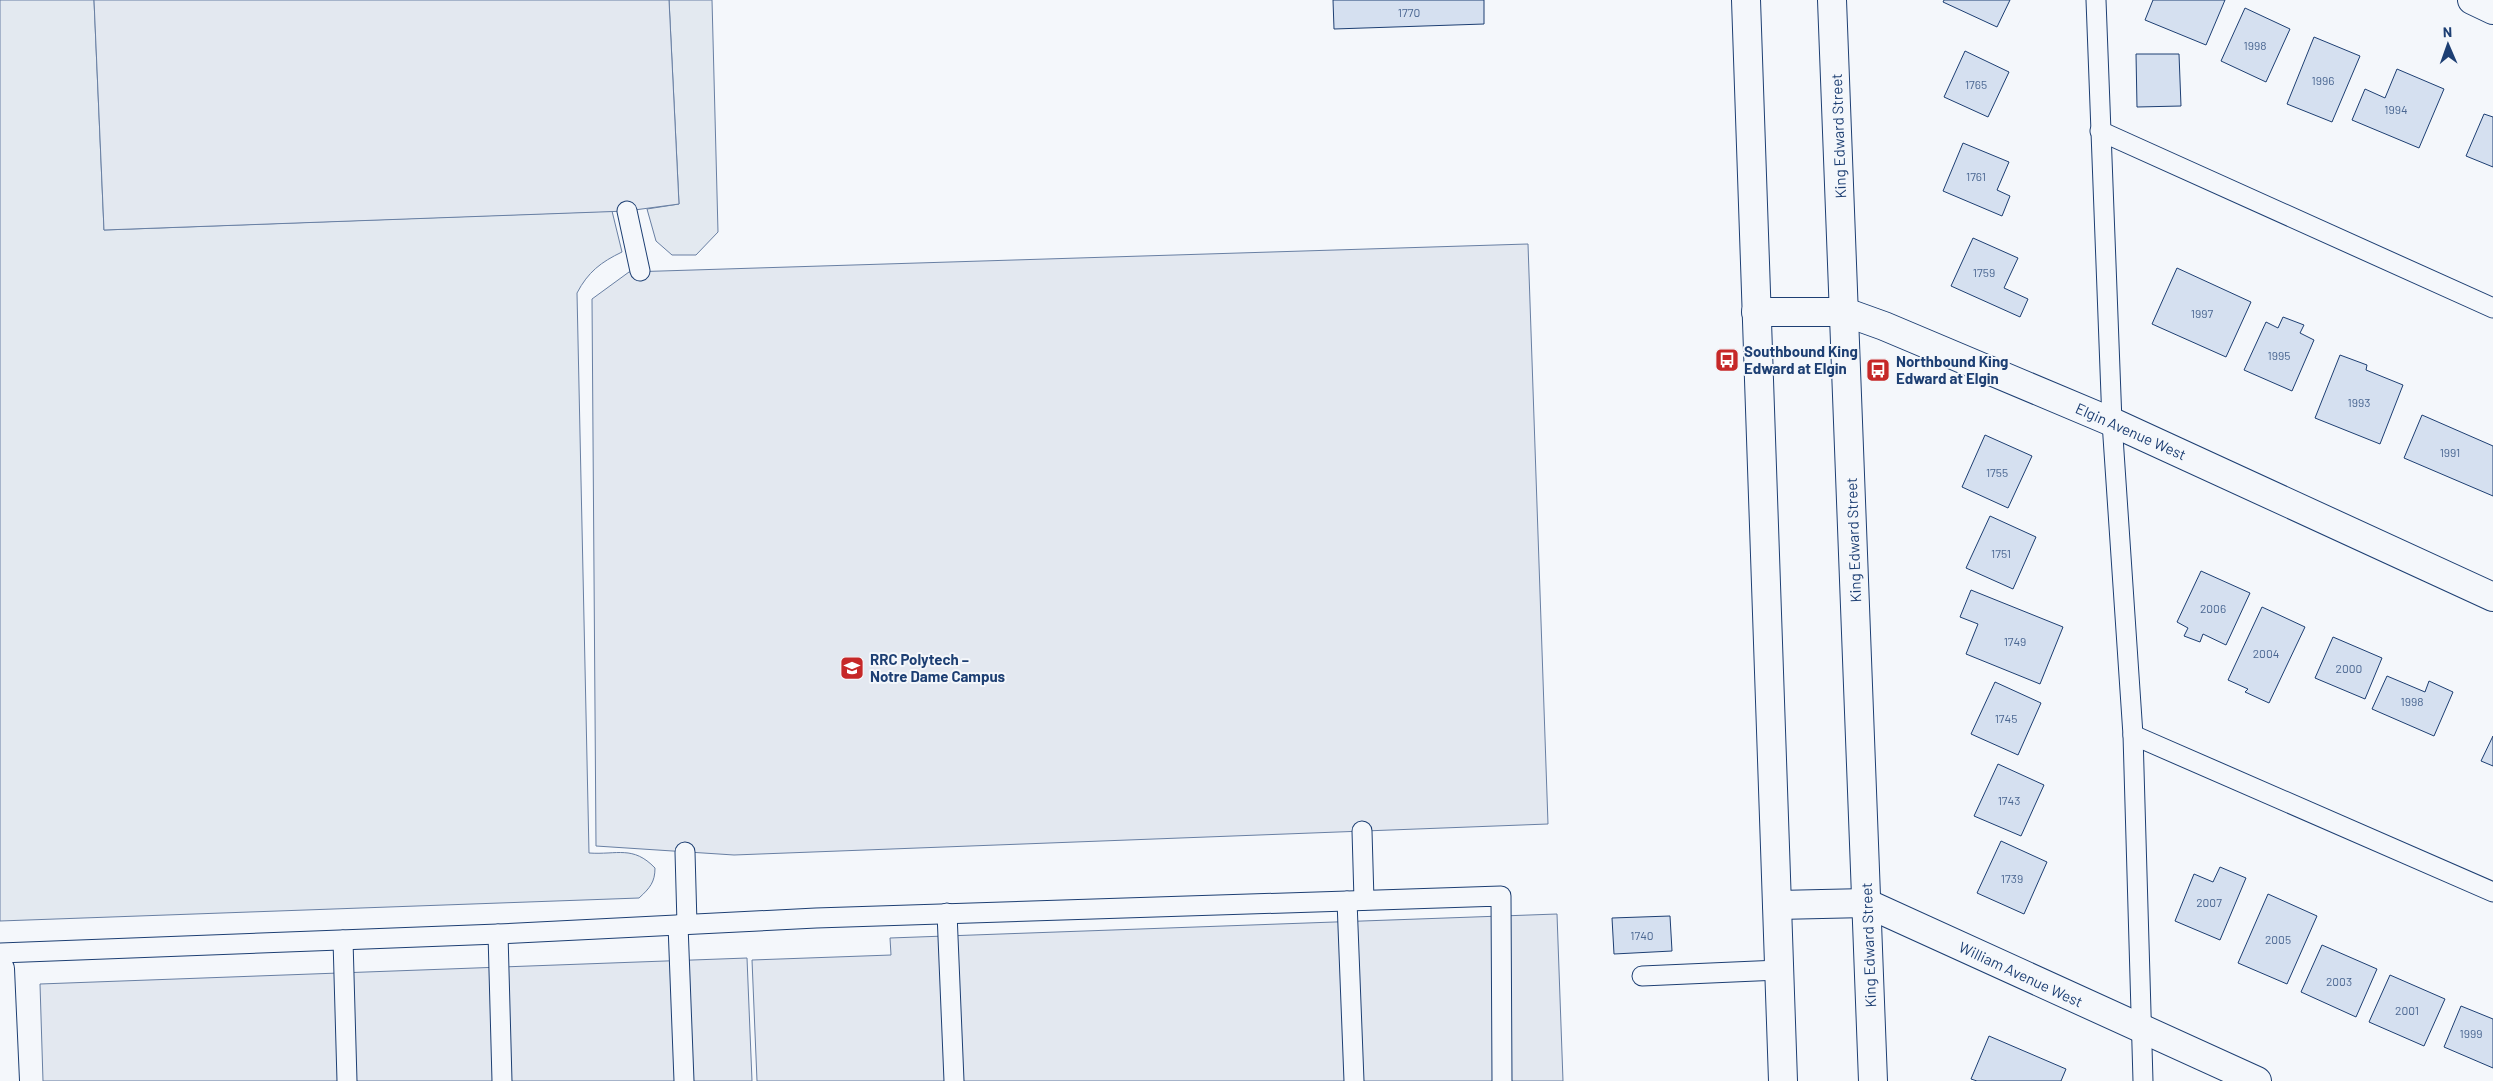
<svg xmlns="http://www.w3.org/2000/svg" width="2493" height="1081" font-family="Barlow,sans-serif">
<rect width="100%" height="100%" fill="#f4f7fb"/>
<g fill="#e3e9f0" stroke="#687fa3">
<path d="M0 0H94L104 230 612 211 622 252C601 262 588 272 577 293L589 853C617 855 633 845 655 868 655 882 650 888 639 898L0 921Z"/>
<polygon points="669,0 712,0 718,232 696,255 672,255 656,241 647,209 679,204"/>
</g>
<g fill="#e3e8f0" stroke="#687fa3">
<polygon points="94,0 669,0 679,204 627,211 104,230"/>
<polygon points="1528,244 1548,824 734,855 596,846 592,299 629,272"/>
<polygon points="1557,914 1563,1081 757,1081 752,960 891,955 890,938"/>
<polygon points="747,958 752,1081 43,1081 40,984"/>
</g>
<g fill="#d5e0f0" stroke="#1d3f73">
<polygon points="1333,0 1484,0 1484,24 1334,29"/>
<polygon points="1944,0 2010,0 1997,27 1943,2"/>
<polygon points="2153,0 2225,0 2206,45 2145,20"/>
<polygon points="2245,8 2290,29 2266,82 2221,61"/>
<polygon points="2314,37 2360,56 2332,122 2287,104"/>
<polygon points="1965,51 2009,72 1988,117 1944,97"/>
<polygon points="2136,54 2179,54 2181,106 2137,107"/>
<polygon points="2397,69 2444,89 2419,148 2352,120 2365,89 2385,98"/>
<polygon points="2484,114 2493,117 2493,167 2466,156"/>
<polygon points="1963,143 2009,162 1997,190 2010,196 2002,216 1943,191"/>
<polygon points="1973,238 2018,258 2004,288 2028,299 2020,317 1951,286"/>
<polygon points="2177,268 2251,302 2226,357 2152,324"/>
<polygon points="2283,317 2304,325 2300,333 2314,340 2292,391 2244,370 2266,322 2278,328"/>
<polygon points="2340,355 2367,365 2366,370 2403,385 2380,444 2315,418"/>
<polygon points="2422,415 2493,446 2493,496 2404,458"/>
<polygon points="1985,435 2032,456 2008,508 1962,487"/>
<polygon points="1990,516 2036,537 2013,589 1966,568"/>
<polygon points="2201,571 2250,593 2226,645 2203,634 2200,642 2184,636 2188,628 2177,622"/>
<polygon points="1971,590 2063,627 2040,684 1966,654 1978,624 1960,617"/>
<polygon points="2262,607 2305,627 2269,703 2245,692 2248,689 2228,680"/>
<polygon points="2333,637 2382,658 2365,699 2315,678"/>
<polygon points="2387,676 2425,692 2429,681 2453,692 2434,736 2372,709"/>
<polygon points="1995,682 2041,703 2018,755 1971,734"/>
<polygon points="2493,736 2493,766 2481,761"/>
<polygon points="1998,764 2044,785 2021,836 1974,816"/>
<polygon points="2001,841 2047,862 2024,914 1977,893"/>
<polygon points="2220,867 2246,878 2220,940 2175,921 2194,874 2213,882"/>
<polygon points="2268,894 2317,916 2287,984 2238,963"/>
<polygon points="1670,916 1672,951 1614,954 1612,918"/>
<polygon points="2322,945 2377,969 2356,1017 2301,992"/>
<polygon points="2390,975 2445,999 2424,1046 2369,1022"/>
<polygon points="2461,1006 2493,1019 2493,1068 2444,1047"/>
<polygon points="1989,1036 2066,1069 2061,1081 1977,1081 1971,1079"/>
</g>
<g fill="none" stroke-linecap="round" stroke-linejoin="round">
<g stroke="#1d3f73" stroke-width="21">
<g id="service">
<polyline points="2096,0 2112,422 2133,735 2143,1081"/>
<polyline points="2100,131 2493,308"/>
<polyline points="627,211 640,271"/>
<polyline points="2133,735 2493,892"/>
<polyline points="1362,831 1364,900"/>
<polyline points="685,852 687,924"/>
<polyline points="1347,901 1354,1081"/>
<polyline points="947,913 954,1081"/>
<polyline points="678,925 684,1081"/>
<polyline points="498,934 502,1081"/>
<polyline points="343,940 347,1081"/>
<polyline points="0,953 498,934 816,918 1501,896 1502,1081"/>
<polyline points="1642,976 1779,970"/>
</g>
</g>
<g stroke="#1d3f73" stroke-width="30">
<g id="minor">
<polyline points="2472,0 2493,10"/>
<polyline points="1756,312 1845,312 1884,326 2112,422 2493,597"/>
<polyline points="1777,905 1866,903 2257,1081"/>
<polyline points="0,969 5,1081"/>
</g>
</g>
<g stroke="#1d3f73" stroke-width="30">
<g id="primary">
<polyline points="1746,0 1783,1081"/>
<polyline points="1832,0 1873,1081"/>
</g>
</g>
<use href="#service" stroke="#f4f7fb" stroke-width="19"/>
<use href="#minor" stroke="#f4f7fb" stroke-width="28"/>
<use href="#primary" stroke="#f4f7fb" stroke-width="28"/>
</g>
<defs>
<g id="bus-square" transform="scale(1.25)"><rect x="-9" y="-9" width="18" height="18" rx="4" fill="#c62828" stroke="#f4f7fb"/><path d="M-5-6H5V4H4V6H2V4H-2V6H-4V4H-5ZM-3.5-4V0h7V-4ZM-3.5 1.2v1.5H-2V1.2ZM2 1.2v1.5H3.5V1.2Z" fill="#fff"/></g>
<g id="university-square" transform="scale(1.25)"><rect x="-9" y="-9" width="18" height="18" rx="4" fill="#c62828" stroke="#f4f7fb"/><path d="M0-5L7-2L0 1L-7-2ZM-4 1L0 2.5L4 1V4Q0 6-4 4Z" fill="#fff"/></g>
</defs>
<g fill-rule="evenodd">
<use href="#bus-square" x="1727" y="360"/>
<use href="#bus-square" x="1878" y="370"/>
<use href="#university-square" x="852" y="668"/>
</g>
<g text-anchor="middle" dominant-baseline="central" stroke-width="4" stroke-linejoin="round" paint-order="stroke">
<g font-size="12" fill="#4b6792">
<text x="1409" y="12">1770</text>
<text x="2255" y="45">1998</text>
<text x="2323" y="80">1996</text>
<text x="1976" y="84">1765</text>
<text x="2396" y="109">1994</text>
<text x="1976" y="176">1761</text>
<text x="1984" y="272">1759</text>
<text x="2202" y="313">1997</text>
<text x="2279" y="355">1995</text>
<text x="2359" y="402">1993</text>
<text x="2450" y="452">1991</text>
<text x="1997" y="472">1755</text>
<text x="2001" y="553">1751</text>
<text x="2213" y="608">2006</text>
<text x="2015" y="641">1749</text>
<text x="2266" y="653">2004</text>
<text x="2349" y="668">2000</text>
<text x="2412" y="701">1998</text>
<text x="2006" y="718">1745</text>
<text x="2009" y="800">1743</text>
<text x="2012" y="878">1739</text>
<text x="2209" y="902">2007</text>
<text x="1642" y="935">1740</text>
<text x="2278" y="939">2005</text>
<text x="2339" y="981">2003</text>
<text x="2407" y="1010">2001</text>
<text x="2471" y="1033">1999</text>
</g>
<g font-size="15" fill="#1d3f73" stroke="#f4f7fb">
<text transform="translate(1838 136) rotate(-92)">King Edward Street</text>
<text transform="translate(2131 431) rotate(24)">Elgin Avenue West</text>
<text transform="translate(1853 540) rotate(-92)">King Edward Street</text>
<text transform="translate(1868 945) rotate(-92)">King Edward Street</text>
<text transform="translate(2021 974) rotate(25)">William Avenue West</text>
</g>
<g font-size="15" font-weight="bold" fill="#1d3f73" stroke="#f4f7fb" text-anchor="start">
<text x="1744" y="351">Southbound King<tspan x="1744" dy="17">Edward at Elgin</tspan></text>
<text x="1896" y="361">Northbound King<tspan x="1896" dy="17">Edward at Elgin</tspan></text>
<text x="870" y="659">RRC Polytech –<tspan x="870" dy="17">Notre Dame Campus</tspan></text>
</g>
</g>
<g transform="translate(2448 45) rotate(358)" stroke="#f4f7fb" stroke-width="4" paint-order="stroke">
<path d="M0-4L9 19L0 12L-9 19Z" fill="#1d3f73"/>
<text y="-8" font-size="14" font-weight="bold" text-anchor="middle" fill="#1d3f73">N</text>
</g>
</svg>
